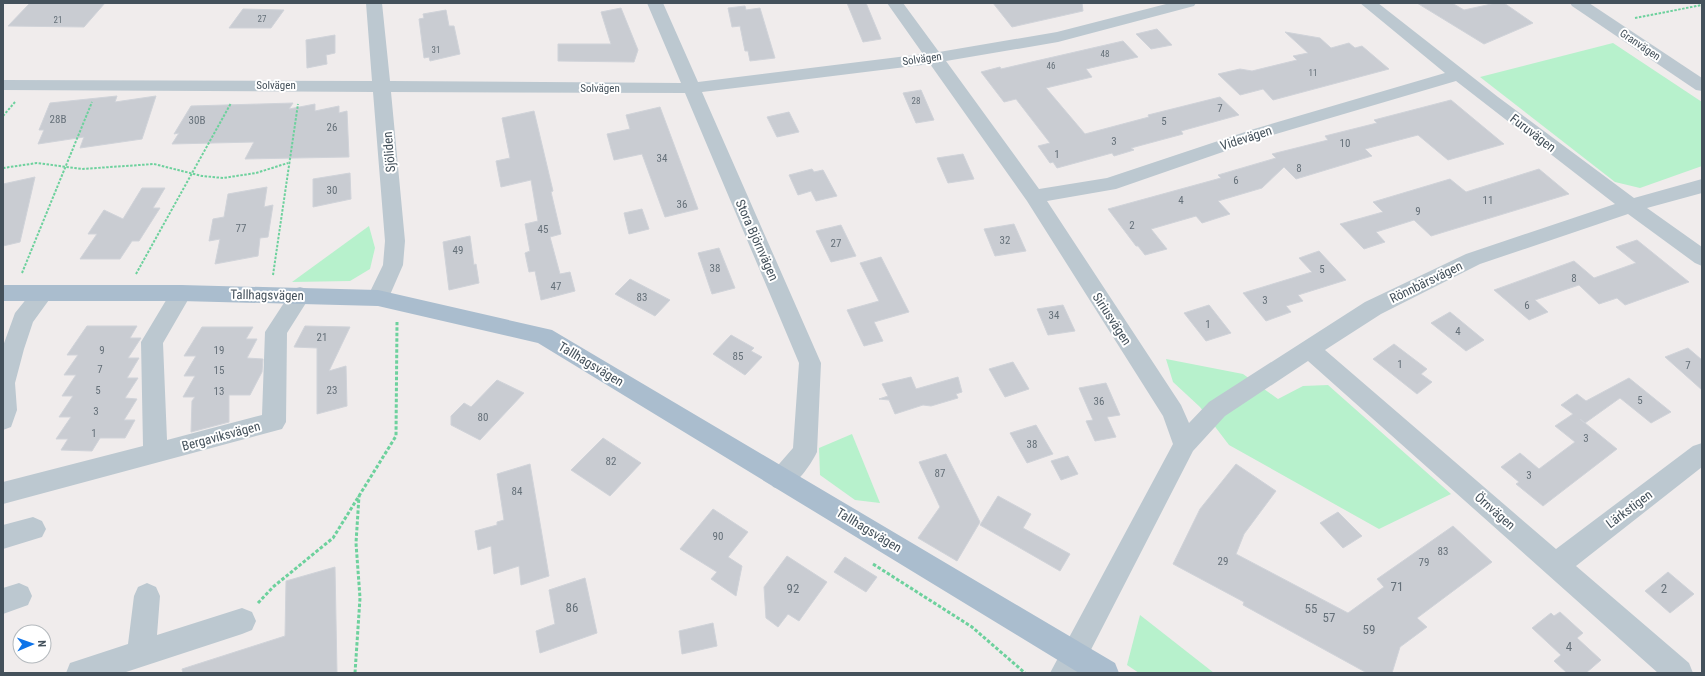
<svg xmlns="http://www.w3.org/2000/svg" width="1705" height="676" font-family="'Roboto Condensed',sans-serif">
<rect width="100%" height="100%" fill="#f0ecec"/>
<g fill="#b7f1cc">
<polygon points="1613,43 1702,102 1702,166 1640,188 1615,182 1480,77"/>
<polygon points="369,226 375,248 370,269 350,281 292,282"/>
<polygon points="1166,359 1243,374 1278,399 1303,386 1328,385 1451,494 1379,529 1229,445 1200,407 1173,382"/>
<polygon points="852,434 880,503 855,500 820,475 819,448"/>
<polygon points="1140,615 1214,673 1139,673 1127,665"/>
</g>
<g fill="#c9ccd2" stroke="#d0d3d9">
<polygon points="30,3 105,3 84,27 8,26"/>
<polygon points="847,3 866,3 881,39 863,42"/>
<polygon points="993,3 1082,3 1083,11 1012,27"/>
<polygon points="1417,3 1452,3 1464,10 1496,3 1504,3 1533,23 1484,44"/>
<polygon points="745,6 746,10 760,8 775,58 750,61 748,51 745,51 740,26 732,27 728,8"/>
<polygon points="621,8 638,50 634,62 558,61 558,44 611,44 601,12"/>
<polygon points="243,9 284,10 271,28 229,28"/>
<polygon points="446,10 449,26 454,26 460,54 430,61 429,57 424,58 419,19 424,18 423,14"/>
<polygon points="1157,29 1172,45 1151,49 1136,34"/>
<polygon points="1285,32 1320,38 1331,48 1349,43 1355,48 1362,46 1389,69 1273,100 1263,89 1240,95 1218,74 1240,69 1252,71 1297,60 1293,56 1308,53"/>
<polygon points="335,35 335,53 326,55 327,64 307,68 306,40"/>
<polygon points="1123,41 1138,57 1086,69 1092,77 1046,88 1085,134 1149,117 1148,115 1220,97 1239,115 1181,131 1183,134 1131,148 1134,150 1114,156 1112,153 1057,168 1053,162 1050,163 1038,146 1050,143 1016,99 1004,102 981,72 1000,67 1001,69"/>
<polygon points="921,90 934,120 916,123 903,93"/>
<polygon points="117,96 115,102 156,96 142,139 80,148 84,137 38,144 44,130 39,130 50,103"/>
<polygon points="1451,100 1504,144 1448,160 1418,135 1365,149 1372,156 1296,179 1284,167 1262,188 1218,201 1230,214 1202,223 1196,216 1151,229 1167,249 1145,255 1138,246 1136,246 1108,209 1221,178 1218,175 1276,158 1272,154 1328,140 1325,136 1377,123 1374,120"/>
<polygon points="293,103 289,109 315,104 315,111 339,106 339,113 347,111 349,157 245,159 254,142 172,144 179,133 174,134 191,106"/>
<polygon points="660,107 698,209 665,217 642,154 614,160 607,134 630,129 626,115"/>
<polygon points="534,111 553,191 551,192 561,234 550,237 560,274 570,272 575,291 541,300 535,271 529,272 525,253 530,251 525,224 538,221 531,180 501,187 496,161 510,158 502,118"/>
<polygon points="789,112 799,132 777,137 767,117"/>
<polygon points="963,154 974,179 948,183 937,158"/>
<polygon points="812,169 814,172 823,170 837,196 816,201 811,191 798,195 789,175"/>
<polygon points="1539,169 1569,194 1431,236 1414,220 1376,232 1385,242 1364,249 1340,224 1383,212 1373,202 1450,179 1466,192"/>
<polygon points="350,173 351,199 313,207 313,179"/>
<polygon points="35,177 20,242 3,246 3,184"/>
<polygon points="267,187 264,207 273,205 268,237 260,238 258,256 215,264 220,239 209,241 213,219 224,217 228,194"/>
<polygon points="142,188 165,188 153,208 160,208 139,241 132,241 120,259 80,259 97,234 88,234 104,210 123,219"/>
<polygon points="642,209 649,229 629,234 624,213"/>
<polygon points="1014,224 1026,251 995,256 984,229"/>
<polygon points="841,225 856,256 831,262 816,231"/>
<polygon points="470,236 474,265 476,264 479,283 449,290 443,242"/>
<polygon points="1637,240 1689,282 1625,305 1617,298 1599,304 1579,285 1535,300 1548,312 1529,320 1494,290 1574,261 1594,278 1636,263 1616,247"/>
<polygon points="719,248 735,288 712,294 698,253"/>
<polygon points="1319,251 1346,280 1298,295 1303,301 1286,306 1291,312 1266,321 1243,293 1312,272 1299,258"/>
<polygon points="881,257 909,312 874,322 883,341 864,346 847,310 879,301 860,263"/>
<polygon points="630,279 670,300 655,316 615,294"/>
<polygon points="1063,305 1075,331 1048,335 1037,309"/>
<polygon points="1209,305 1231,333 1206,341 1184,313"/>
<polygon points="1450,312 1484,340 1466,351 1431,323"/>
<polygon points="87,326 137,326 130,338 141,338 128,358 139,358 127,378 138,378 125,398 137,399 124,420 135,420 125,438 100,438 92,451 61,450 68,439 56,439 71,417 59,417 73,396 62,396 76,375 64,375 78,355 67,355"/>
<polygon points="305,326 350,327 329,371 346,366 347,406 317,414 317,348 294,347"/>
<polygon points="202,327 253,327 246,339 257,339 247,358 263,359 262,372 250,395 229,395 229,422 191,432 192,401 195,397 183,397 195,376 184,376 196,356 184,356"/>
<polygon points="731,335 754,348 751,351 762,357 745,375 713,354"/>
<polygon points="1394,344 1427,369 1421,374 1432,382 1417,394 1373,359"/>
<polygon points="1688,348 1702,360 1702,390 1665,357"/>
<polygon points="1013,362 1029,389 1005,397 989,369"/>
<polygon points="911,377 916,389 958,377 962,392 956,394 958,398 931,406 923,405 895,414 889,400 879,399 888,396 882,384"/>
<polygon points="1629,378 1671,412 1651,423 1620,398 1585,423 1580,419 1617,449 1543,506 1516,484 1519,482 1501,467 1520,453 1539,469 1575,442 1555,426 1573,414 1561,405 1577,394 1586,401"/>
<polygon points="497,380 524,393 480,440 451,425 451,416 464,403 471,407"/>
<polygon points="1106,383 1120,415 1107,417 1116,437 1095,441 1086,421 1093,420 1079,388"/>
<polygon points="1036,425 1053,454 1027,463 1010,433"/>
<polygon points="603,438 641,463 610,496 571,470"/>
<polygon points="946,454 980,522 957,561 918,538 940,507 919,462"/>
<polygon points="1068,456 1078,474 1061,480 1051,461"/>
<polygon points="530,464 549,576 521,585 519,566 494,574 491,546 478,550 475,531 497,525 497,522 504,520 497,474"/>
<polygon points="1236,464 1276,491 1244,534 1236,554 1348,613 1384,587 1377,579 1453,526 1492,562 1417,618 1427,627 1400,647 1392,673 1367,673 1243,605 1244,602 1173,564 1200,509"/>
<polygon points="998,496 1031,514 1023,528 1070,554 1060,571 980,525"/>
<polygon points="713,509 748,532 728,557 742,566 736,596 711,579 717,572 680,549"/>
<polygon points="1338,512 1362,536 1343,548 1320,523"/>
<polygon points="787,556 827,582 799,621 788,614 778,627 766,618 764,587"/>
<polygon points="845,557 877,577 866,592 834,572"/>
<polygon points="335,567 337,673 183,673 182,669 285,636 286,581"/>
<polygon points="1668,572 1694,594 1670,613 1645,591"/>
<polygon points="585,578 597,633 540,653 536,631 555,624 549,590"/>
<polygon points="1560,612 1583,633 1577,638 1601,660 1586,673 1567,673 1554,661 1561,655 1532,628 1551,613 1554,616"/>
<polygon points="713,623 717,646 682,654 679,631"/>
</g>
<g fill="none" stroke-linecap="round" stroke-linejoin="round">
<g stroke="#6dd19d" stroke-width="2" stroke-dasharray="2.5 1.5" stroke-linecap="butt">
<polyline points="1635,18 1702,5"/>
<polyline points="3,116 15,102"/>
<polyline points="3,168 37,163 82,169 154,164 202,176 223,178 256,173 288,163"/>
<polyline points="22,273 92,102"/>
<polyline points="136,274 231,103"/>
<polyline points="273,275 298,104"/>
</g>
<g stroke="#6dd19d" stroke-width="3" stroke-dasharray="3.5 2" stroke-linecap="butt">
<polyline points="873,564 972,627 1025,673"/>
<polyline points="258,603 273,587 333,538 396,436 397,322"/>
<polyline points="355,673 360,598 356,543 359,496"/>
</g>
<g fill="#bcc8d0" fill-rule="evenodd">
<path d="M366 3H382L390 81 681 83 647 3H663L698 82 923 54 887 3H903L939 52 1057 32 1170 3H1196L1194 6 1058 42 946 61 1039 189 1107 178 1254 129 1445 73 1360 3H1378L1498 97 1634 198 1702 179V193L1647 208 1702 247V266L1695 263 1628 214 1480 264 1381 314 1325 350 1556 549 1693 446 1702 443V467L1576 566 1689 663 1693 673H1658L1308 361 1225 416 1193 451 1079 673H1050L1173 444 1163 416 1027 201 930 64 702 92 821 363 817 452C810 466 797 485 782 490L773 487 770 479 773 471 793 448 799 363 685 93 391 92 405 241 403 265 386 304 378 306 370 304 367 298 383 265 385 241 373 92 3 90V80L372 81ZM1456 81 1615 204 1466 254 1365 302 1209 402 1189 423 1181 405 1047 201 1116 189 1266 137Z"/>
<polygon points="1570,3 1589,3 1702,78 1702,91 1696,90 1572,6"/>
<polygon points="43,285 50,287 54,293 33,322 24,349 15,383 17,410 11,427 3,430 3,346 15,313 36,287"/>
<polygon points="181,285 188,287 192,293 163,343 167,440 262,415 265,332 293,289 300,287 307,289 311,295 287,333 286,422 282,429 3,504 3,482 143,446 141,342 174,287"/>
<polygon points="33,517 42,521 46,529 42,537 3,549 3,525"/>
<polygon points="19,583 28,587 32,596 28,605 3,614 3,588"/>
<polygon points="147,583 156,587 160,596 157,635 242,608 252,612 256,621 252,630 242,634 123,673 66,673 70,663 128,644 134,596 138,587"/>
</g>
<polygon fill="#aabdce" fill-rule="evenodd" points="3,285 181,285 378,290 552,330 1115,663 1119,673 1079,673 538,343 378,306 181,301 3,301"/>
</g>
<g text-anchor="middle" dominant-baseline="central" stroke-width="4" stroke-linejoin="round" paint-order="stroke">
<g font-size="9" fill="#657079">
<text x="262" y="19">27</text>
<text x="58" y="20">21</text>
<text x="436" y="50">31</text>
<text x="1105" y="54">48</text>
<text x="1051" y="66">46</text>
<text x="1313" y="73">11</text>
<text x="916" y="101">28</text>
</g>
<g font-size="11" fill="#44515b" stroke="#fff">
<text transform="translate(1640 45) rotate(34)">Granvägen</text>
<text transform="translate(922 59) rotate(-8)">Solvägen</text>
<text x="276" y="85">Solvägen</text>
<text x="600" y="88">Solvägen</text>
</g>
<g font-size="11" fill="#657079">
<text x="1220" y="108">7</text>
<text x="58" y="119">28B</text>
<text x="197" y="120">30B</text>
<text x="1164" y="121">5</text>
<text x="332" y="127">26</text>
<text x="1114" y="141">3</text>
<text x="1345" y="143">10</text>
<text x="1057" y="154">1</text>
<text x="662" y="158">34</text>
<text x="1299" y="168">8</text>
<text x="1236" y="180">6</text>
<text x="332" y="190">30</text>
<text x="1181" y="200">4</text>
<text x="1488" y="200">11</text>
<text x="682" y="204">36</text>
<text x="1418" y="211">9</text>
<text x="1132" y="225">2</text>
<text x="241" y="228">77</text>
<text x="543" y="229">45</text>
<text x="1005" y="240">32</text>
<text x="836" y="243">27</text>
<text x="458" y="250">49</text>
<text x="715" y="268">38</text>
<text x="1322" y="269">5</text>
<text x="1574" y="278">8</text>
<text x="556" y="286">47</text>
<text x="642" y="297">83</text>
<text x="1265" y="300">3</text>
<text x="1527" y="305">6</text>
<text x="1054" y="315">34</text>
<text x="1208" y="324">1</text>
<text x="1458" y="331">4</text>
<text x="322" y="337">21</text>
<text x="102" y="350">9</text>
<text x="219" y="350">19</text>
<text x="738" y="356">85</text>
<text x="1400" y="364">1</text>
<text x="1688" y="365">7</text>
<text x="100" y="369">7</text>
<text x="219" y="370">15</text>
<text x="98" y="390">5</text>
<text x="332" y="390">23</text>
<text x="219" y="391">13</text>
<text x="1640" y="400">5</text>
<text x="1099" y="401">36</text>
<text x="96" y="411">3</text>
<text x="483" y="417">80</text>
<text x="94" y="433">1</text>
<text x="1586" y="438">3</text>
<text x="1032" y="444">38</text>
<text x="611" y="461">82</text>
<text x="940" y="473">87</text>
<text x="1529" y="475">3</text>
<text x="517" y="491">84</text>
<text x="718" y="536">90</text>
<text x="1443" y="551">83</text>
<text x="1223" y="561">29</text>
<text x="1424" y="562">79</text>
</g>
<g font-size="13" fill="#44515b" stroke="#fff">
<text transform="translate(1533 133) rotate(37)">Furuvägen</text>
<text transform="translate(1246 138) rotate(-18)">Videvägen</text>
<text transform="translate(389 152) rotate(-95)">Sjöliden</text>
<text transform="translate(757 240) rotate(66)">Stora Björnvägen</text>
<text transform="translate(1426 282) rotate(-26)">Rönnbärsvägen</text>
<text transform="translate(267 295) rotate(1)">Tallhagsvägen</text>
<text transform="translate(1112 319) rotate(57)">Siriusvägen</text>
<text transform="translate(591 364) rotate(31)">Tallhagsvägen</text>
<text transform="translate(221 436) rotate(-15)">Bergaviksvägen</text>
<text transform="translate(1629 509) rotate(-37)">Lärkstigen</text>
<text transform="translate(1495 511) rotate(41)">Örnvägen</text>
<text transform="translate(869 530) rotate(31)">Tallhagsvägen</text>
</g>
<g font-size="13" fill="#657079">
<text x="1397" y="586">71</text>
<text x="793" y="588">92</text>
<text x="1664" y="588">2</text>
<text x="572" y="607">86</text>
<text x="1311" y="608">55</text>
<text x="1329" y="617">57</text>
<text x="1369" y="629">59</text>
<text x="1569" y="646">4</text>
</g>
</g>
<rect width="1705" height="676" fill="none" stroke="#44515b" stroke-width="8"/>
<g transform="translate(32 644) rotate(88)"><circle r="19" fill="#ffffff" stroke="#b4b9bd"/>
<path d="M0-3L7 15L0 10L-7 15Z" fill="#0d73e9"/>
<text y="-6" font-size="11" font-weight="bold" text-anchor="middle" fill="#44515b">N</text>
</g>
</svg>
